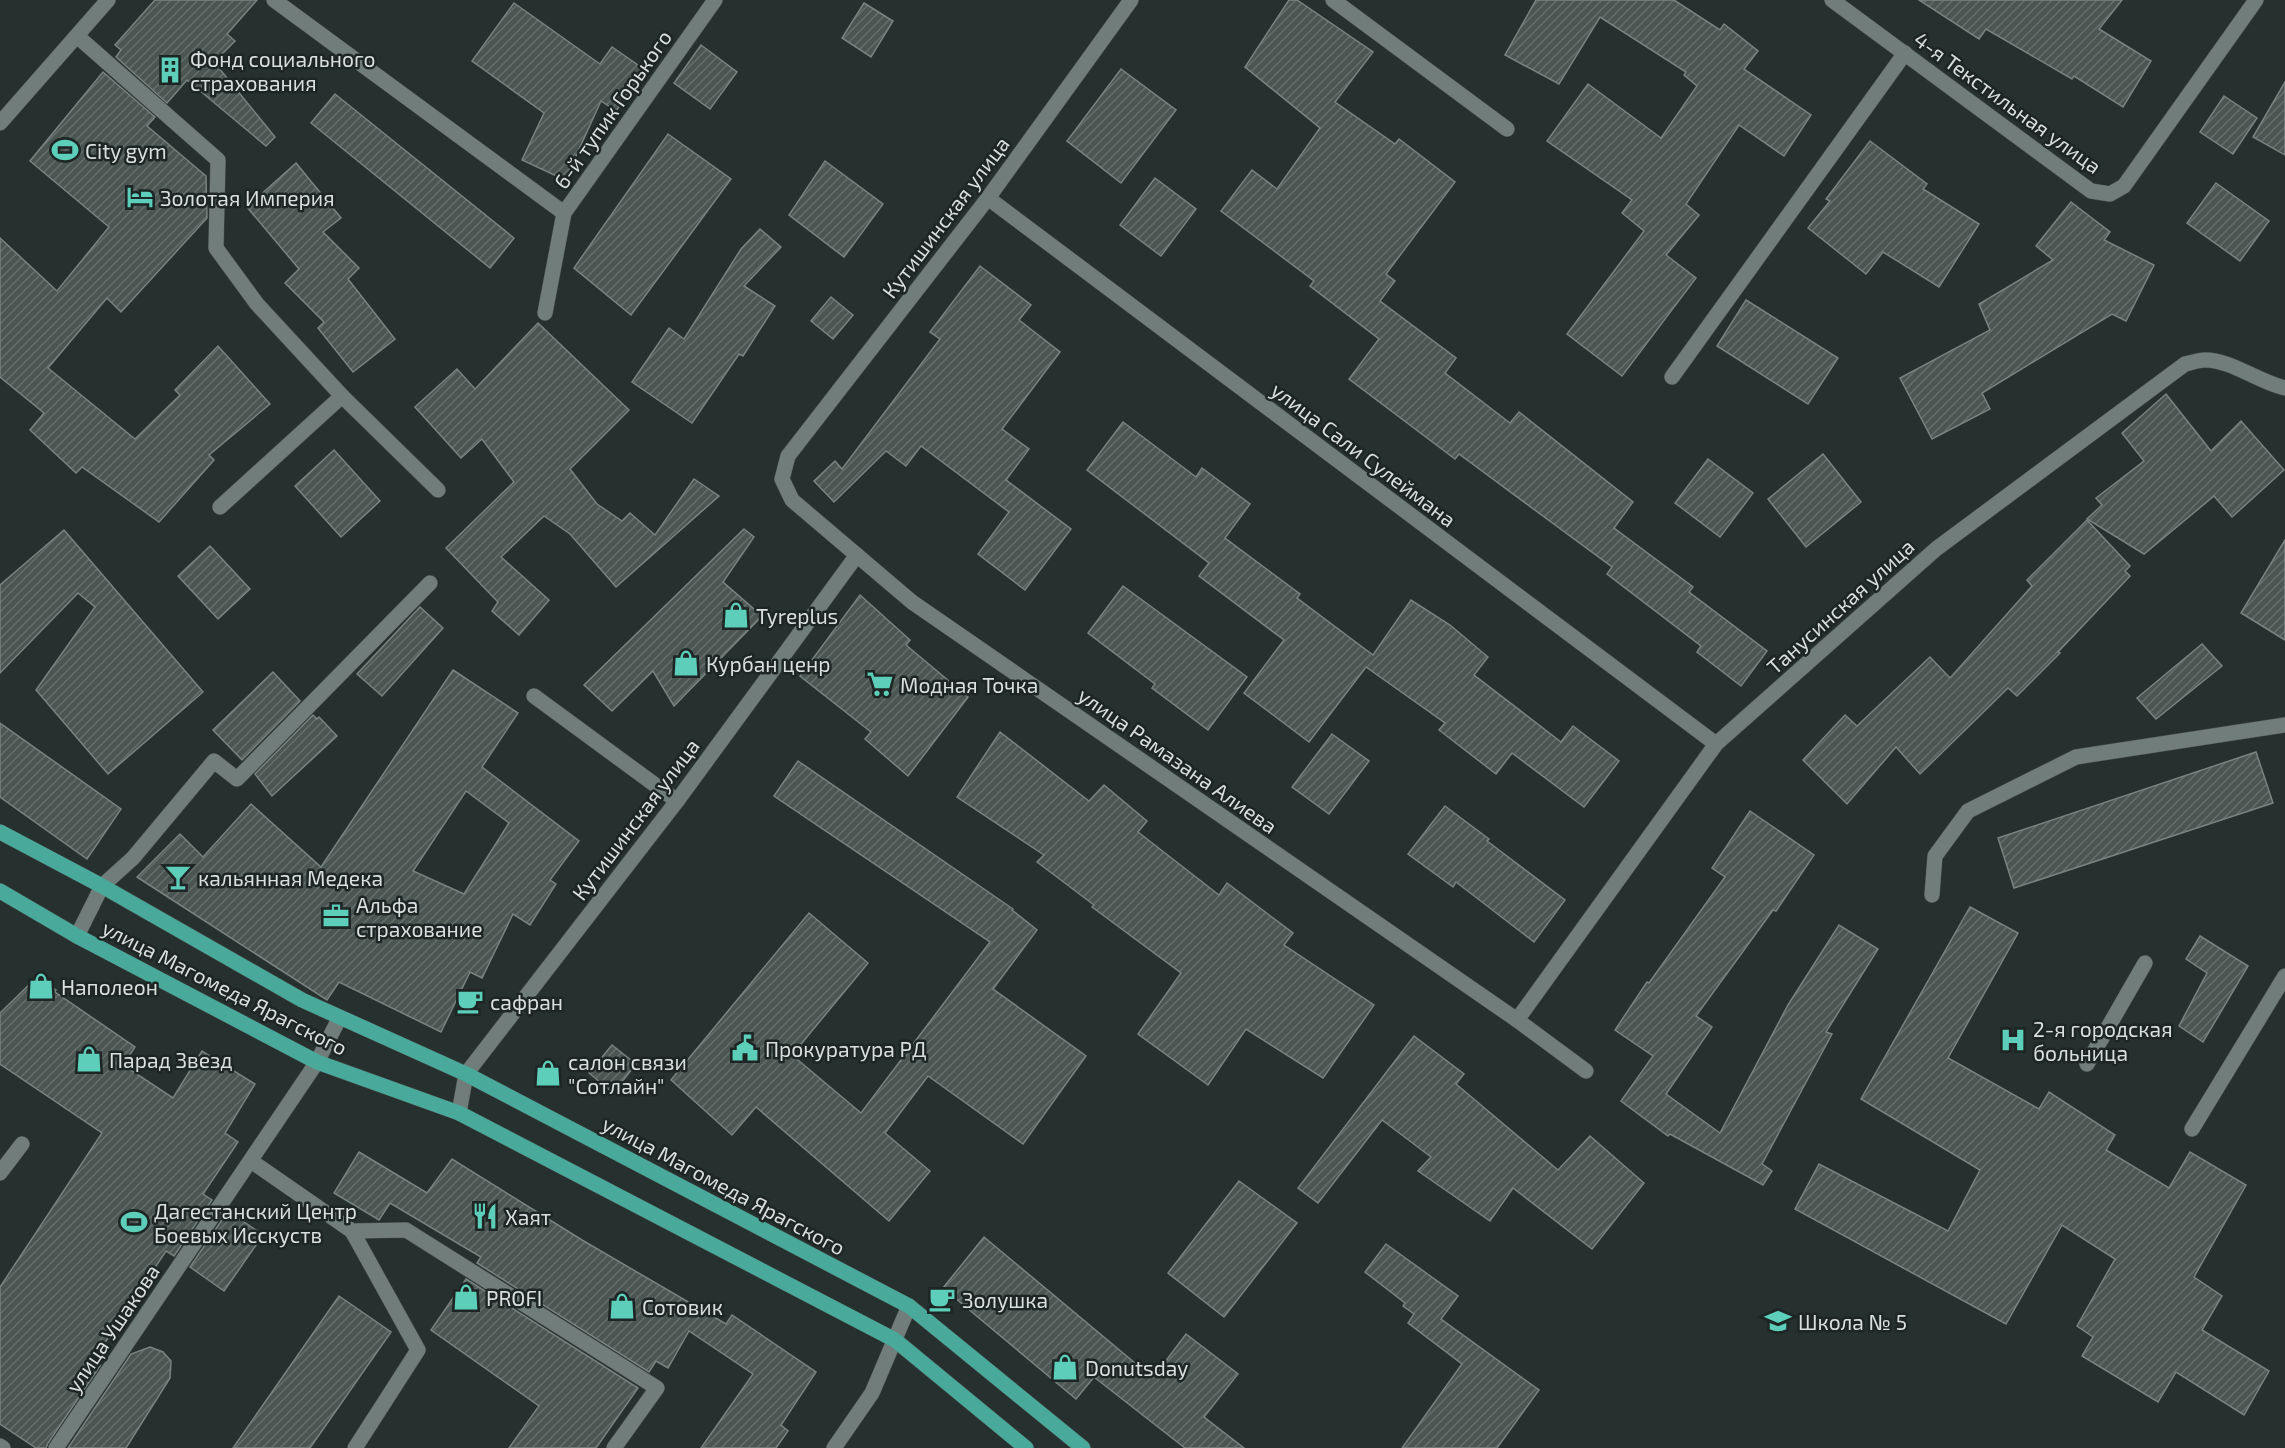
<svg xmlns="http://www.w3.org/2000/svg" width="2285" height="1448" font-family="'Exo 2',sans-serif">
<defs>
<pattern id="building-hatch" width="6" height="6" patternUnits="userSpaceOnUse" patternTransform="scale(1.5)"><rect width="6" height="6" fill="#4b5653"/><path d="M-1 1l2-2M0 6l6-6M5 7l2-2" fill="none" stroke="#646e6b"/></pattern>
</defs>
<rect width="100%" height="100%" fill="#26302e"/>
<g fill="url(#building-hatch)" stroke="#788481" stroke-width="1.5" fill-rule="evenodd">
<polygon points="155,0 257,0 227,34 235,41 214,62 275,137 266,146 187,80 167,103 116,57 121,50 115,45"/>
<polygon points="1289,0 1297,0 1373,52 1335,102 1395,144 1399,139 1455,182 1386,274 1395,281 1380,301 1456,358 1445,373 1510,423 1519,412 1633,502 1614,528 1693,587 1689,592 1767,651 1741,686 1697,652 1701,646 1607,574 1612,567 1459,454 1455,459 1349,379 1379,339 1310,286 1314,281 1221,211 1252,170 1277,189 1320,128 1245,67"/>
<polygon points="1536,0 1674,0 1720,30 1724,24 1758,51 1744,69 1811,115 1784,156 1739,125 1686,204 1699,215 1666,255 1696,278 1622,376 1567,334 1644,231 1622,213 1632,200 1547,141 1588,84 1661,138 1697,86 1684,75 1686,72 1600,17 1559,84 1505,55"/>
<polygon points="1919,0 2122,0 2099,29 2151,61 2123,107 2074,76 2072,79 1986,29 1979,39"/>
<polygon points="514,3 600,64 612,47 645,70 616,111 601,101 565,180 522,160 544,113 472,61"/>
<polygon points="864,3 893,21 871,57 842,38"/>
<polygon points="701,45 737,72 710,109 674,83"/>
<polygon points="1121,69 1176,110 1121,183 1067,141"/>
<polygon points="103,72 155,117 147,126 206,176 207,218 121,312 107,298 48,368 135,439 180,395 175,390 218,346 270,404 209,455 214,460 159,522 82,467 76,473 30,430 44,413 0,377 0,238 57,291 109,227 30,161"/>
<polygon points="2285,82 2285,155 2253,137"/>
<polygon points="335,94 514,238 490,268 311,123"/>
<polygon points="2224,96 2257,118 2233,154 2200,132"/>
<polygon points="668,134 731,179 631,315 574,268"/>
<polygon points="1870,141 1927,184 1923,189 1979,224 1939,287 1883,252 1866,274 1808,228 1830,201 1826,199"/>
<polygon points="825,161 883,204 844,257 789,215"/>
<polygon points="296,163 341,218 323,232 359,268 348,279 395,339 353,372 318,328 324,322 285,283 299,269 247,207"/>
<polygon points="1155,178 1196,209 1161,256 1120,225"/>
<polygon points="2216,183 2269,221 2240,261 2187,223"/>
<polygon points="2071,202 2110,232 2104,240 2154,265 2126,321 2112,314 1982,393 1990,409 1932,439 1900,378 1990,330 1979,304 2053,260 2036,246"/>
<polygon points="760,229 781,247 744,286 775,306 743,356 739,354 692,423 632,382 669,328 684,339 741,249"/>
<polygon points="980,266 1031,305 1019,320 1060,352 1002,429 1029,449 1006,480 1071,529 1025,590 978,554 1009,512 921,446 906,466 886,451 834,502 814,481 835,461 842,469 940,339 930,332"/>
<polygon points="831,297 853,315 833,339 811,321"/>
<polygon points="1746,300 1838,358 1808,404 1717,346"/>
<polygon points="538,323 629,410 570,469 597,504 622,521 630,513 655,535 694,479 719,496 616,587 570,534 544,516 501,557 549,600 519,635 492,611 498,602 446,548 514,482 482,439 461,458 415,407 457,369 475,389"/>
<polygon points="2166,394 2211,451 2241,421 2284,470 2232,517 2214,496 2144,554 2087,519 2102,505 2096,498 2144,461 2122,433"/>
<polygon points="1123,422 1196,477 1202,468 1250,504 1225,538 1300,594 1297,598 1373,655 1411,600 1450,625 1488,657 1474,675 1561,742 1573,726 1619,761 1584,807 1512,753 1496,774 1439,730 1445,723 1366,667 1309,742 1244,693 1284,640 1199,576 1209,563 1087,470"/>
<polygon points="334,450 380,501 341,537 295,486"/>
<polygon points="1823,454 1861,502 1806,547 1768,499"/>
<polygon points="1708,459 1753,493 1720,537 1675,503"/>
<polygon points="2087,520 2130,566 2125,571 2130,576 2058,652 2060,653 2017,696 2008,688 1920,774 1896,747 1847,804 1803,760 1845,715 1857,726 1930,657 1950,678 2032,586 2027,580"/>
<polygon points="744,529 754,537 723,582 762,616 674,706 653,671 612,711 584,685"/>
<polygon points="64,530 203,692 108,774 36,690 95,607 78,593 0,673 0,585"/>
<polygon points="2285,540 2285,640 2241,613"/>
<polygon points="210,546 250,589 218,619 178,576"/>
<polygon points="1123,586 1247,677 1208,730 1152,688 1155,684 1088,633"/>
<polygon points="860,595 910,640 906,645 968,697 908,776 865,739 871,732 800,676"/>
<polygon points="420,607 443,628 382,696 357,674"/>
<polygon points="2202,644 2222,666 2156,719 2137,698"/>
<path d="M453 670 518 713 482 767 579 841 550 880 556 884 530 925 513 914 482 978 470 972 441 1032 339 982 327 1000 137 877 180 834 203 857 251 804 321 867ZM466 791 509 823 464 894 413 871Z"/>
<polygon points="273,672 300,701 242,760 213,730"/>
<polygon points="313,715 317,719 319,717 337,736 272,796 255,774"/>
<polygon points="0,723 121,809 87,859 0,797"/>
<polygon points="1000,732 1089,801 1104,785 1147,821 1138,832 1219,895 1227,883 1293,933 1284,945 1374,1005 1323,1078 1246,1029 1208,1085 1138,1034 1181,973 1092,907 1094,905 1037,862 1044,855 957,797"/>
<polygon points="1332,734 1369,761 1329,814 1292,787"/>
<polygon points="2256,752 2273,803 2014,888 1998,838"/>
<polygon points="798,761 1013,909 1012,910 1037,930 993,989 1086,1056 1023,1144 928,1076 885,1133 930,1171 889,1221 756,1107 732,1135 671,1080 809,913 868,963 792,1055 861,1113 990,942 774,796"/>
<polygon points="1445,806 1489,839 1487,841 1565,900 1534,942 1456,882 1453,887 1408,854"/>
<polygon points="1750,811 1814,855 1776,911 1773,910 1696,1016 1712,1027 1666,1094 1720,1133 1788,1005 1839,925 1878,949 1826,1032 1832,1034 1762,1164 1772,1171 1763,1185 1670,1134 1668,1136 1621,1101 1653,1056 1615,1030 1647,982 1649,983 1725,877 1712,868"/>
<polygon points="1970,907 2018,933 1948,1058 2039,1109 2049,1092 2115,1135 2106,1150 2169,1188 2190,1152 2246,1185 2194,1277 2222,1296 2202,1330 2269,1371 2244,1415 2176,1372 2158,1402 2082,1356 2093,1337 2077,1326 2115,1259 2062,1225 2006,1324 1795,1209 1819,1164 1948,1231 1980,1170 1861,1099"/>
<polygon points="2200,936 2248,966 2203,1042 2179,1026 2207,973 2186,959"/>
<polygon points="37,977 56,990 55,992 135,1047 123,1065 173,1098 202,1051 255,1084 225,1133 238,1142 203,1194 212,1200 174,1256 166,1251 86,1371 100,1366 48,1443 46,1448 36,1448 0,1424 0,1287 102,1133 0,1064 0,1013"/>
<polygon points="1414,1036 1464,1074 1456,1084 1558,1170 1590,1136 1644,1183 1592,1249 1513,1188 1490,1221 1418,1171 1431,1157 1382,1120 1318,1203 1298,1188"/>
<polygon points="612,1045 636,1064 613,1093 589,1073"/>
<polygon points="359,1152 427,1193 452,1159 582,1240 726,1324 732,1315 816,1372 781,1425 788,1431 776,1448 701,1448 753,1374 689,1331 668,1368 656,1361 649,1372 477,1263 481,1257 390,1203 379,1220 334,1193"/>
<polygon points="1239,1181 1297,1223 1224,1317 1168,1273"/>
<polygon points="228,1211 263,1235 224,1291 190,1267"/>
<polygon points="984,1237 1153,1378 1186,1334 1238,1374 1204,1417 1244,1448 1185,1448 1094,1377 1076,1399 943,1288"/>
<polygon points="1386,1244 1458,1296 1441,1319 1539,1390 1497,1448 1402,1448 1462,1364 1408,1323 1414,1314 1403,1306 1405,1303 1365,1272"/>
<polygon points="466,1279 638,1388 596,1448 509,1448 539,1406 431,1330"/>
<polygon points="339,1296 391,1332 310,1448 233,1448"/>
<polygon points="150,1347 163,1352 171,1361 170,1378 126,1448 68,1448 131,1354"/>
</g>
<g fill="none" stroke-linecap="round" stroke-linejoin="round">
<g stroke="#444c4a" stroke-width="16">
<g id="service">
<polyline points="274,0 564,213"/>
<polyline points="77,36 218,160 216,248 257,304 342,396 438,490"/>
<polyline points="545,313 564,213 715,0"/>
<polyline points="1672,377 1905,53"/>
<polyline points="220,507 342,396"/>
<polyline points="534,696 677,801"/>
<polyline points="1932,895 1935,856 1968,811 2076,757 2285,725"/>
<polyline points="77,936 102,886 133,858 214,761 237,779 430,583"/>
<polyline points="2087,1064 2145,963"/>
<polyline points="2192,1129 2285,976"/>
<polyline points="251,1161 352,1231 406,1230 657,1388 614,1448"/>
<polyline points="0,1173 22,1144"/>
<polyline points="352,1231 418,1350 355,1448"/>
<polyline points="0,1446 3,1448"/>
</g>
</g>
<g stroke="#444c4a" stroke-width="16">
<g id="minor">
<polyline points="1131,0 988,198 788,456 782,479 792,500 912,602 1517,1020 1586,1071"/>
<polyline points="1333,0 1507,129"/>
<polyline points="1832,0 2091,191 2110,194 2124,186 2256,0"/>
<polyline points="0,123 108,0"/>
<polyline points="988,198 1716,744"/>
<path d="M1517 1020 1716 744 1936 549 2185 364C2191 363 2198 360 2204 360 2230 359 2258 382 2285 388"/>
<polyline points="459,1113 466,1074 677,801 857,555"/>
<polyline points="56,1448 317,1062 339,1019"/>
<polyline points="834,1448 872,1393 909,1306"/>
</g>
</g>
<g stroke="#444c4a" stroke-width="16">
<g id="primary">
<polyline points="0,832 102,886 302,1000 466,1074 909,1306 1083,1448"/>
<polyline points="0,891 77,936 317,1062 459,1113 895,1340 1026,1448"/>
</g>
</g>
<use href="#service" stroke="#717d7a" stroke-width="15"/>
<use href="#minor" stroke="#717d7a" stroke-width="15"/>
<use href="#primary" stroke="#49a99a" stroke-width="15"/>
</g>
<defs>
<g id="building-bare" transform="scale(2.07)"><path d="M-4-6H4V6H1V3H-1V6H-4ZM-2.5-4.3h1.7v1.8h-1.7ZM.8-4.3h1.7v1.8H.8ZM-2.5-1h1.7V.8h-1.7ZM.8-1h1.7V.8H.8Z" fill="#5dceb9" stroke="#1d2624" stroke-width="2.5" paint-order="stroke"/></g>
<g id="stadium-bare" transform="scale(2.07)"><path d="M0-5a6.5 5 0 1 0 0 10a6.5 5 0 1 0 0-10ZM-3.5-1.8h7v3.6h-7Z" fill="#5dceb9" stroke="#1d2624" stroke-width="2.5" paint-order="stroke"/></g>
<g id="hotel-bare" transform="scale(2.07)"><path d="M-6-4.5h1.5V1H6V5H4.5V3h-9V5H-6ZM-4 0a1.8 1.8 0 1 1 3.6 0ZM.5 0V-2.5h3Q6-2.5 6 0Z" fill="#5dceb9" stroke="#1d2624" stroke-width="2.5" paint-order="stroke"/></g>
<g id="shop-bare" transform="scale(2.07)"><path d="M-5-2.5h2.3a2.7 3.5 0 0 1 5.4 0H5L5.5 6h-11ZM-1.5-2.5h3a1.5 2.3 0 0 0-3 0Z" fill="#5dceb9" stroke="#1d2624" stroke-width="2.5" paint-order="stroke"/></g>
<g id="supermarket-bare" transform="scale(2.07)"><path d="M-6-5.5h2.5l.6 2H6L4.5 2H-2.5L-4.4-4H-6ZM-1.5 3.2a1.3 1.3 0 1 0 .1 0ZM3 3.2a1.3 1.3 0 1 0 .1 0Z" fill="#5dceb9" stroke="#1d2624" stroke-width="2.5" paint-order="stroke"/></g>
<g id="bar-bare" transform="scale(2.07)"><path d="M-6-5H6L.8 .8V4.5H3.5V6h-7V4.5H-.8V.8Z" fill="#5dceb9" stroke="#1d2624" stroke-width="2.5" paint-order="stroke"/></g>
<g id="office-bare" transform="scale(2.07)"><path d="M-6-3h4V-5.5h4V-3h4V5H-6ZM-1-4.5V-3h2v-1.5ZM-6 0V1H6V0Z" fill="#5dceb9" stroke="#1d2624" stroke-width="2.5" paint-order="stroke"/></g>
<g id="cafe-bare" transform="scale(2.07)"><path d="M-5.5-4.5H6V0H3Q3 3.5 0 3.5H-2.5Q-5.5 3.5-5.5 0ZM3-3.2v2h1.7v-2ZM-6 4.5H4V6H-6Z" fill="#5dceb9" stroke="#1d2624" stroke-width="2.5" paint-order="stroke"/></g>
<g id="hospital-bare" transform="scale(2.07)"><path d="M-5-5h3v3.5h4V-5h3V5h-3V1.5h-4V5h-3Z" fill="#5dceb9" stroke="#1d2624" stroke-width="2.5" paint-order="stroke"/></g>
<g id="civic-bare" transform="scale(2.07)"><path d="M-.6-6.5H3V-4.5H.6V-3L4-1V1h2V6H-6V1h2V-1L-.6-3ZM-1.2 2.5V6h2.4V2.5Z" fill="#5dceb9" stroke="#1d2624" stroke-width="2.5" paint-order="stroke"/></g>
<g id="restaurant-bare" transform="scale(2.07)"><path d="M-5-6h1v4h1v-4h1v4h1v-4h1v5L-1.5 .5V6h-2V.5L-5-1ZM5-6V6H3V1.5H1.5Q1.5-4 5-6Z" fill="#5dceb9" stroke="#1d2624" stroke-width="2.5" paint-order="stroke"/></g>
<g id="school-bare" transform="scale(2.07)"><path d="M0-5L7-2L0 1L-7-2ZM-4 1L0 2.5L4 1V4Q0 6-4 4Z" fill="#5dceb9" stroke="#1d2624" stroke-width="2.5" paint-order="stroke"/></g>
</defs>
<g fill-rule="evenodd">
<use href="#building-bare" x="170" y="70"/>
<use href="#stadium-bare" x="65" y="150"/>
<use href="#hotel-bare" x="140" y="197"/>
<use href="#shop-bare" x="736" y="615"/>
<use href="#shop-bare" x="686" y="663"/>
<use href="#supermarket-bare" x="880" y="684"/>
<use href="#bar-bare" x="178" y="877"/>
<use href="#office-bare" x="336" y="916"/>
<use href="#shop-bare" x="41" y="986"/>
<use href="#cafe-bare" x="470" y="1001"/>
<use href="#hospital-bare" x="2013" y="1040"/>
<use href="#civic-bare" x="745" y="1048"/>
<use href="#shop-bare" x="89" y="1059"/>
<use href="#shop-bare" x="548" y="1073"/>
<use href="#restaurant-bare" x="485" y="1216"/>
<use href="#stadium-bare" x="134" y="1222"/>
<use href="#shop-bare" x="466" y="1297"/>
<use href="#cafe-bare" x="942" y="1299"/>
<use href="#shop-bare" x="622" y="1306"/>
<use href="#school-bare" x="1778" y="1321"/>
<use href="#shop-bare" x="1065" y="1367"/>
</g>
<g text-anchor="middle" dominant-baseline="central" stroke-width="5" stroke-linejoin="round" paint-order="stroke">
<g font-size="21" fill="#d9dfde" stroke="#1d2624" text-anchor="start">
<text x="190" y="58">Фонд социального<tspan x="190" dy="24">страхования</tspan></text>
<text x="85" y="150">City gym</text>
<text x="160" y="197">Золотая Империя</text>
<text x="756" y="615">Tyreplus</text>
<text x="706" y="663">Курбан ценр</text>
<text x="900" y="684">Модная Точка</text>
<text x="198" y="877">кальянная Медека</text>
<text x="356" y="904">Альфа<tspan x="356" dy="24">страхование</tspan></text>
<text x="61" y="986">Наполеон</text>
<text x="490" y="1001">сафран</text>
<text x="2033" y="1028">2-я городская<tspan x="2033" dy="24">больница</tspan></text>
<text x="765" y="1048">Прокуратура РД</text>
<text x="109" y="1059">Парад Звезд</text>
<text x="568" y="1061">салон связи<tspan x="568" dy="24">"Сотлайн"</tspan></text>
<text x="154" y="1210">Дагестанский Центр<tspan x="154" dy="24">Боевых Исскуств</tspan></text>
<text x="505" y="1216">Хаят</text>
<text x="486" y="1297">PROFI</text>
<text x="962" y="1299">Золушка</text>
<text x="642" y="1306">Сотовик</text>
<text x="1798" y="1321">Школа № 5</text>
<text x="1085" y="1367">Donutsday</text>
</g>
<g font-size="21" fill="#d9dfde" stroke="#1d2624">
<text transform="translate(2008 102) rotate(36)">4-я Текстильная улица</text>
<text transform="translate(612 109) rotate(-55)">6-й тупик Горького</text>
<text transform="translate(945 217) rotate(-53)">Кутишинская улица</text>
<text transform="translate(1364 454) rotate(37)">улица Сали Сулеймана</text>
<text transform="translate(1840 606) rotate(-42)">Танусинская улица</text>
<text transform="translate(1178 760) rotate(35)">улица Рамазана Алиева</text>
<text transform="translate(635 819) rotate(-53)">Кутишинская улица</text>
<text transform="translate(225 987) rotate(27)">улица Магомеда Ярагского</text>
<text transform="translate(724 1185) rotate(28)">улица Магомеда Ярагского</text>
<text transform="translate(112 1328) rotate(-56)">улица Ушакова</text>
</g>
</g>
</svg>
